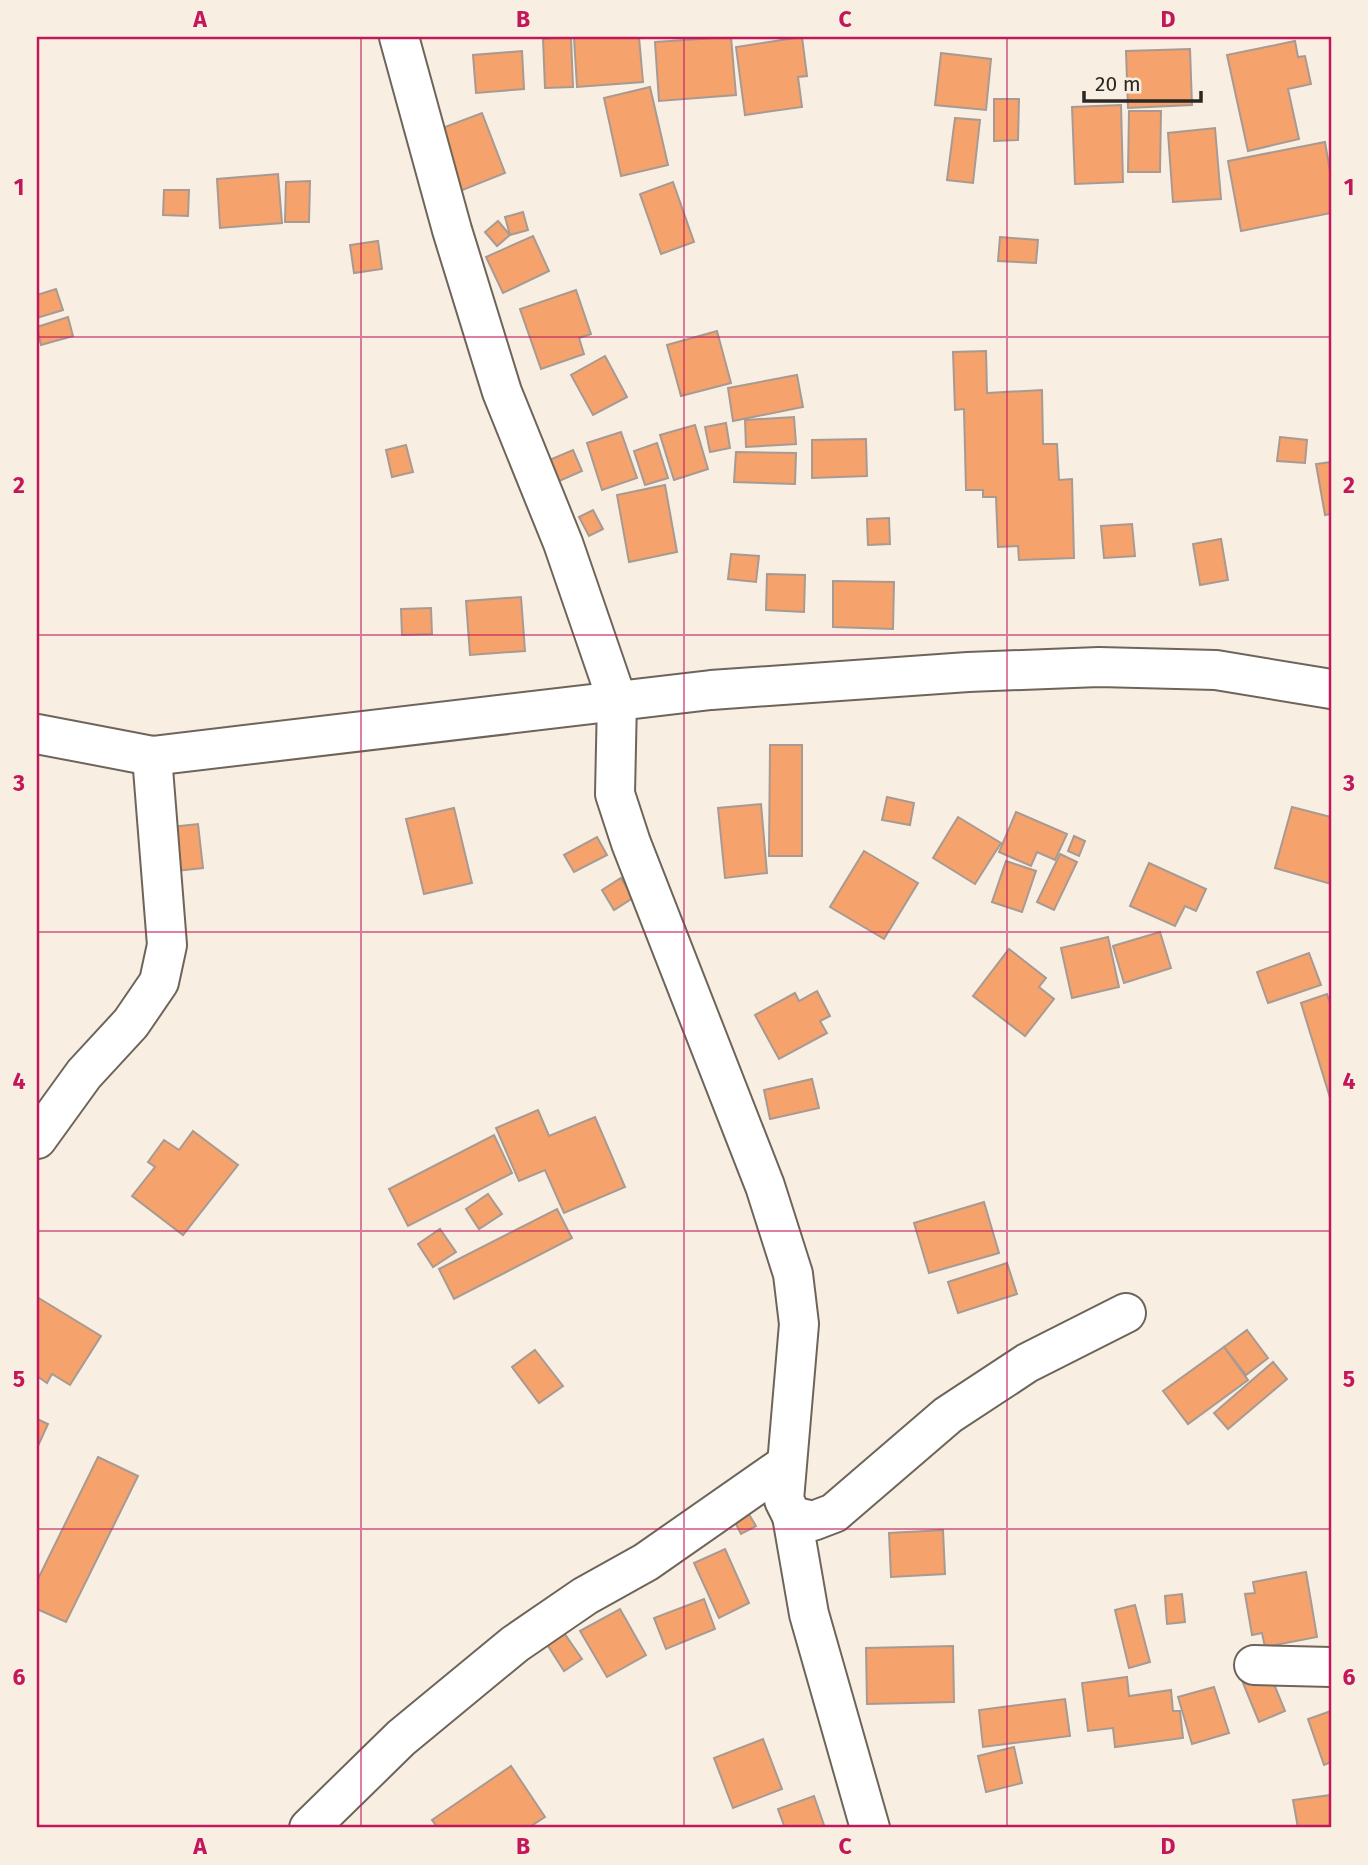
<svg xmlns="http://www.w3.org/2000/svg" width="1368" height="1865" font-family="'Fira Sans',sans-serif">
<rect width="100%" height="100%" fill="#f8efe2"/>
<g fill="#f5a26c" stroke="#a89a92" stroke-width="2">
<polygon points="571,37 573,87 545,88 543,39"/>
<polygon points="574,37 639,37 643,82 577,87"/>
<polygon points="731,37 736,95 659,101 655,42"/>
<polygon points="802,37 807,76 798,77 802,107 745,115 736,47"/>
<polygon points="1295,41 1298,57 1305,56 1311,84 1288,89 1299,139 1248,151 1227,55"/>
<polygon points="1190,49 1192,105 1128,108 1126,51"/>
<polygon points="522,51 524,89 476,93 473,55"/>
<polygon points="941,53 991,59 986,110 935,105"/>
<polygon points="650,87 668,165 621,176 604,98"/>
<polygon points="994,99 1019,99 1018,140 994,141"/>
<polygon points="1121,105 1123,182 1075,184 1072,107"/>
<polygon points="1129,111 1161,111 1160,172 1128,172"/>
<polygon points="482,113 505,173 460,191 437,130"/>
<polygon points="955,118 980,120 973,183 947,180"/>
<polygon points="1215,128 1221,199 1173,202 1168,133"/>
<polygon points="1325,142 1331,177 1331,213 1241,231 1228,161"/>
<polygon points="278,174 282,223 220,228 217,179"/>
<polygon points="310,181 309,222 285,222 286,182"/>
<polygon points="673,182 694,242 661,254 640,194"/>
<polygon points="164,190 189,190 188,216 163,215"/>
<polygon points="523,212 528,230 510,235 505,217"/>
<polygon points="498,221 510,235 497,246 485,232"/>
<polygon points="533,236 549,271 503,293 486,257"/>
<polygon points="1000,237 1038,240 1036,263 998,261"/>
<polygon points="378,241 382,269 354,273 350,245"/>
<polygon points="56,289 63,310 37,318 37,295"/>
<polygon points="576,290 591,334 579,338 584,354 541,369 520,309"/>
<polygon points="68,317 73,336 41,345 37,327"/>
<polygon points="717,331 731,383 681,396 667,345"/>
<polygon points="986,351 987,393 1042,390 1043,444 1057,444 1059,480 1072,479 1074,558 1019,560 1018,546 998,547 996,497 983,497 983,490 966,490 964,409 955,410 953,352"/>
<polygon points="605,356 627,397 593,415 571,375"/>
<polygon points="797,375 803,407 733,421 728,388"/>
<polygon points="794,417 796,444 746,447 745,420"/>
<polygon points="726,423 730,448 710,452 705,427"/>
<polygon points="695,425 708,469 674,480 660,435"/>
<polygon points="621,432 637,478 602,490 587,443"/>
<polygon points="1280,437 1307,440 1305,463 1277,461"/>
<polygon points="866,439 867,476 812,478 812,440"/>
<polygon points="657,443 668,478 645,485 634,451"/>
<polygon points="406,445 413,472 392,477 386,450"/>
<polygon points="573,450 582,471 557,482 547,461"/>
<polygon points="736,452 796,453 795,484 734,482"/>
<polygon points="1331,462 1331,514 1325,515 1316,464"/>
<polygon points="665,485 677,552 629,562 617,495"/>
<polygon points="593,510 603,529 589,536 579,517"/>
<polygon points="889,518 890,544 868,545 867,519"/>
<polygon points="1132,524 1135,556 1104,558 1101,526"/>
<polygon points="1221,539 1228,580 1200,585 1193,544"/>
<polygon points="731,554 759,556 756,582 728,579"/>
<polygon points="767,574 805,575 804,612 766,610"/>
<polygon points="833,581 894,582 893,629 833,627"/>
<polygon points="521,597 525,651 470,655 466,601"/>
<polygon points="431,608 432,634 402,635 401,609"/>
<polygon points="770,745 802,745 802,856 769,856"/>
<polygon points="887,797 914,803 910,825 882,820"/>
<polygon points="761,804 767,873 725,878 718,808"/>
<polygon points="1292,807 1331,817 1331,884 1275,868"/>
<polygon points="454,808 472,883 424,894 406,819"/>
<polygon points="1016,812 1067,834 1055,860 1037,852 1031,866 999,852"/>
<polygon points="958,817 1001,843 975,884 933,858"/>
<polygon points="198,824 203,868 176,871 171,827"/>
<polygon points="1074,836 1085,841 1079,856 1068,851"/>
<polygon points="597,837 607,855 574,872 564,855"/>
<polygon points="864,851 918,883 884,939 830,907"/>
<polygon points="1060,854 1077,862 1054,910 1037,902"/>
<polygon points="1006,861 1036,871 1022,912 992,902"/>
<polygon points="1149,863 1206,889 1196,911 1185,906 1175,926 1130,906"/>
<polygon points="621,878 633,898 614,910 602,890"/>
<polygon points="1160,932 1171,968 1124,983 1113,946"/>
<polygon points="1108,937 1119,987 1072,998 1061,948"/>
<polygon points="1009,949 1046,978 1039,987 1054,999 1025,1036 973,996"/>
<polygon points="1309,953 1321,985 1268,1003 1257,972"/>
<polygon points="817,991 830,1016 820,1021 827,1033 779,1059 755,1015 795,993 799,1001"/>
<polygon points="1327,994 1331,1007 1331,1101 1301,1003"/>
<polygon points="812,1079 819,1108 770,1119 764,1090"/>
<polygon points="538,1110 549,1136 595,1117 625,1187 564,1213 545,1170 519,1181 496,1128"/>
<polygon points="193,1131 238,1165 183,1235 132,1196 155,1167 148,1162 164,1140 179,1150"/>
<polygon points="494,1135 512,1173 408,1226 389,1189"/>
<polygon points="488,1194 502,1214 479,1229 466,1209"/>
<polygon points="984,1202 999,1253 929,1273 914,1223"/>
<polygon points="557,1209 572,1238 454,1299 439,1269"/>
<polygon points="440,1229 456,1252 433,1267 418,1244"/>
<polygon points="1007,1263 1017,1294 958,1313 948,1282"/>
<polygon points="37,1297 101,1336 70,1385 52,1374 47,1383 37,1376"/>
<polygon points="1247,1330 1268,1358 1246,1375 1224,1347"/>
<polygon points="1224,1347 1248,1380 1188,1424 1163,1391"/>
<polygon points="535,1350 563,1386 539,1403 512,1367"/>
<polygon points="1273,1362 1287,1379 1228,1429 1214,1413"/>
<polygon points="37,1419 48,1424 37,1448"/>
<polygon points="98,1457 138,1476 66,1622 37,1609 37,1581"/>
<polygon points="744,1506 756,1526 741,1534 731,1514"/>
<polygon points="943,1530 945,1574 891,1577 889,1533"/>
<polygon points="725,1549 749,1603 719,1618 694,1563"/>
<polygon points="1306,1572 1317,1637 1265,1647 1262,1633 1252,1635 1245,1594 1255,1593 1253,1582"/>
<polygon points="1182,1594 1185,1622 1167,1624 1165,1596"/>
<polygon points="704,1599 715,1629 666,1649 654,1618"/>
<polygon points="1135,1605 1150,1662 1129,1668 1115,1610"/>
<polygon points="620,1609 646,1655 607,1677 580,1631"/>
<polygon points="560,1627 582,1659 564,1671 543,1638"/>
<polygon points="953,1646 954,1702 867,1704 866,1648"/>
<polygon points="1269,1672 1285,1711 1259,1722 1243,1683"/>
<polygon points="1127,1677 1129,1696 1171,1690 1173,1711 1180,1711 1183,1738 1115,1747 1113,1728 1088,1731 1082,1683"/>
<polygon points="1214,1687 1229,1733 1192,1744 1178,1697"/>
<polygon points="1065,1699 1070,1736 983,1747 979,1710"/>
<polygon points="1331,1711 1331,1762 1324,1765 1308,1719"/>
<polygon points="763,1739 782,1789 733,1808 714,1758"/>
<polygon points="1014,1747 1022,1783 986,1792 978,1756"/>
<polygon points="511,1766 545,1817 528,1828 438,1828 432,1820"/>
<polygon points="1331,1795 1331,1828 1298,1828 1293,1800"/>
<polygon points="814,1796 825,1828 785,1828 778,1809"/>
</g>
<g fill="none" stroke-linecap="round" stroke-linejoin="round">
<g stroke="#6d655a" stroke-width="42">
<g id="minor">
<polyline points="399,37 452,230 502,392 563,543 617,700 615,794 631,843 765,1186 793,1274 799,1324 784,1500 792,1516 813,1521 834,1513 948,1415 1027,1363 1126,1313"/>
<polyline points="37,734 152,756 711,690 968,672 1099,667 1216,670 1331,689"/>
<polyline points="37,1139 84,1074 131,1023 159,982 167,945 152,756"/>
<polyline points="792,1516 809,1614 870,1828"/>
<polyline points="1254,1665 1331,1667"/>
<polyline points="309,1828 401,1738 515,1644 585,1596 646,1562 785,1465"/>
</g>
</g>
<use href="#minor" stroke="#fff" stroke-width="38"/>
</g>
<path fill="none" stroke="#c2185b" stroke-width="2" stroke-opacity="0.55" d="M361 37V1828M684 37V1828M1007 37V1828M37 337H1331M37 635H1331M37 932H1331M37 1231H1331M37 1529H1331"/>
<rect width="1368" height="1865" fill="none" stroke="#f8efe2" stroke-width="77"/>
<path d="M1084 91v10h117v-10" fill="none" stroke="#2b2823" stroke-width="3.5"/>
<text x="1095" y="91" font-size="21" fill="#2b2823" stroke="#f8efe2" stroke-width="5" paint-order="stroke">20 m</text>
<rect x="38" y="38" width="1292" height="1788" fill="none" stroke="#c2185b" stroke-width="2.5"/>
<g font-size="23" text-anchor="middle" font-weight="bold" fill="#c2185b">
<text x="200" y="27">A</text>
<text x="523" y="27">B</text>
<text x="845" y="27">C</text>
<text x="1168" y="27">D</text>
<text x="19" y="195">1</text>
<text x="1349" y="195">1</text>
<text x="19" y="493">2</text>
<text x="1349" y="493">2</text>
<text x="19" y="791">3</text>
<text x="1349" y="791">3</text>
<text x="19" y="1089">4</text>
<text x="1349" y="1089">4</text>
<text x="19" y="1387">5</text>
<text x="1349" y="1387">5</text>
<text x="19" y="1685">6</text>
<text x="1349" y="1685">6</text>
<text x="200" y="1854">A</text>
<text x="523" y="1854">B</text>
<text x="845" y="1854">C</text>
<text x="1168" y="1854">D</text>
</g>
</svg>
